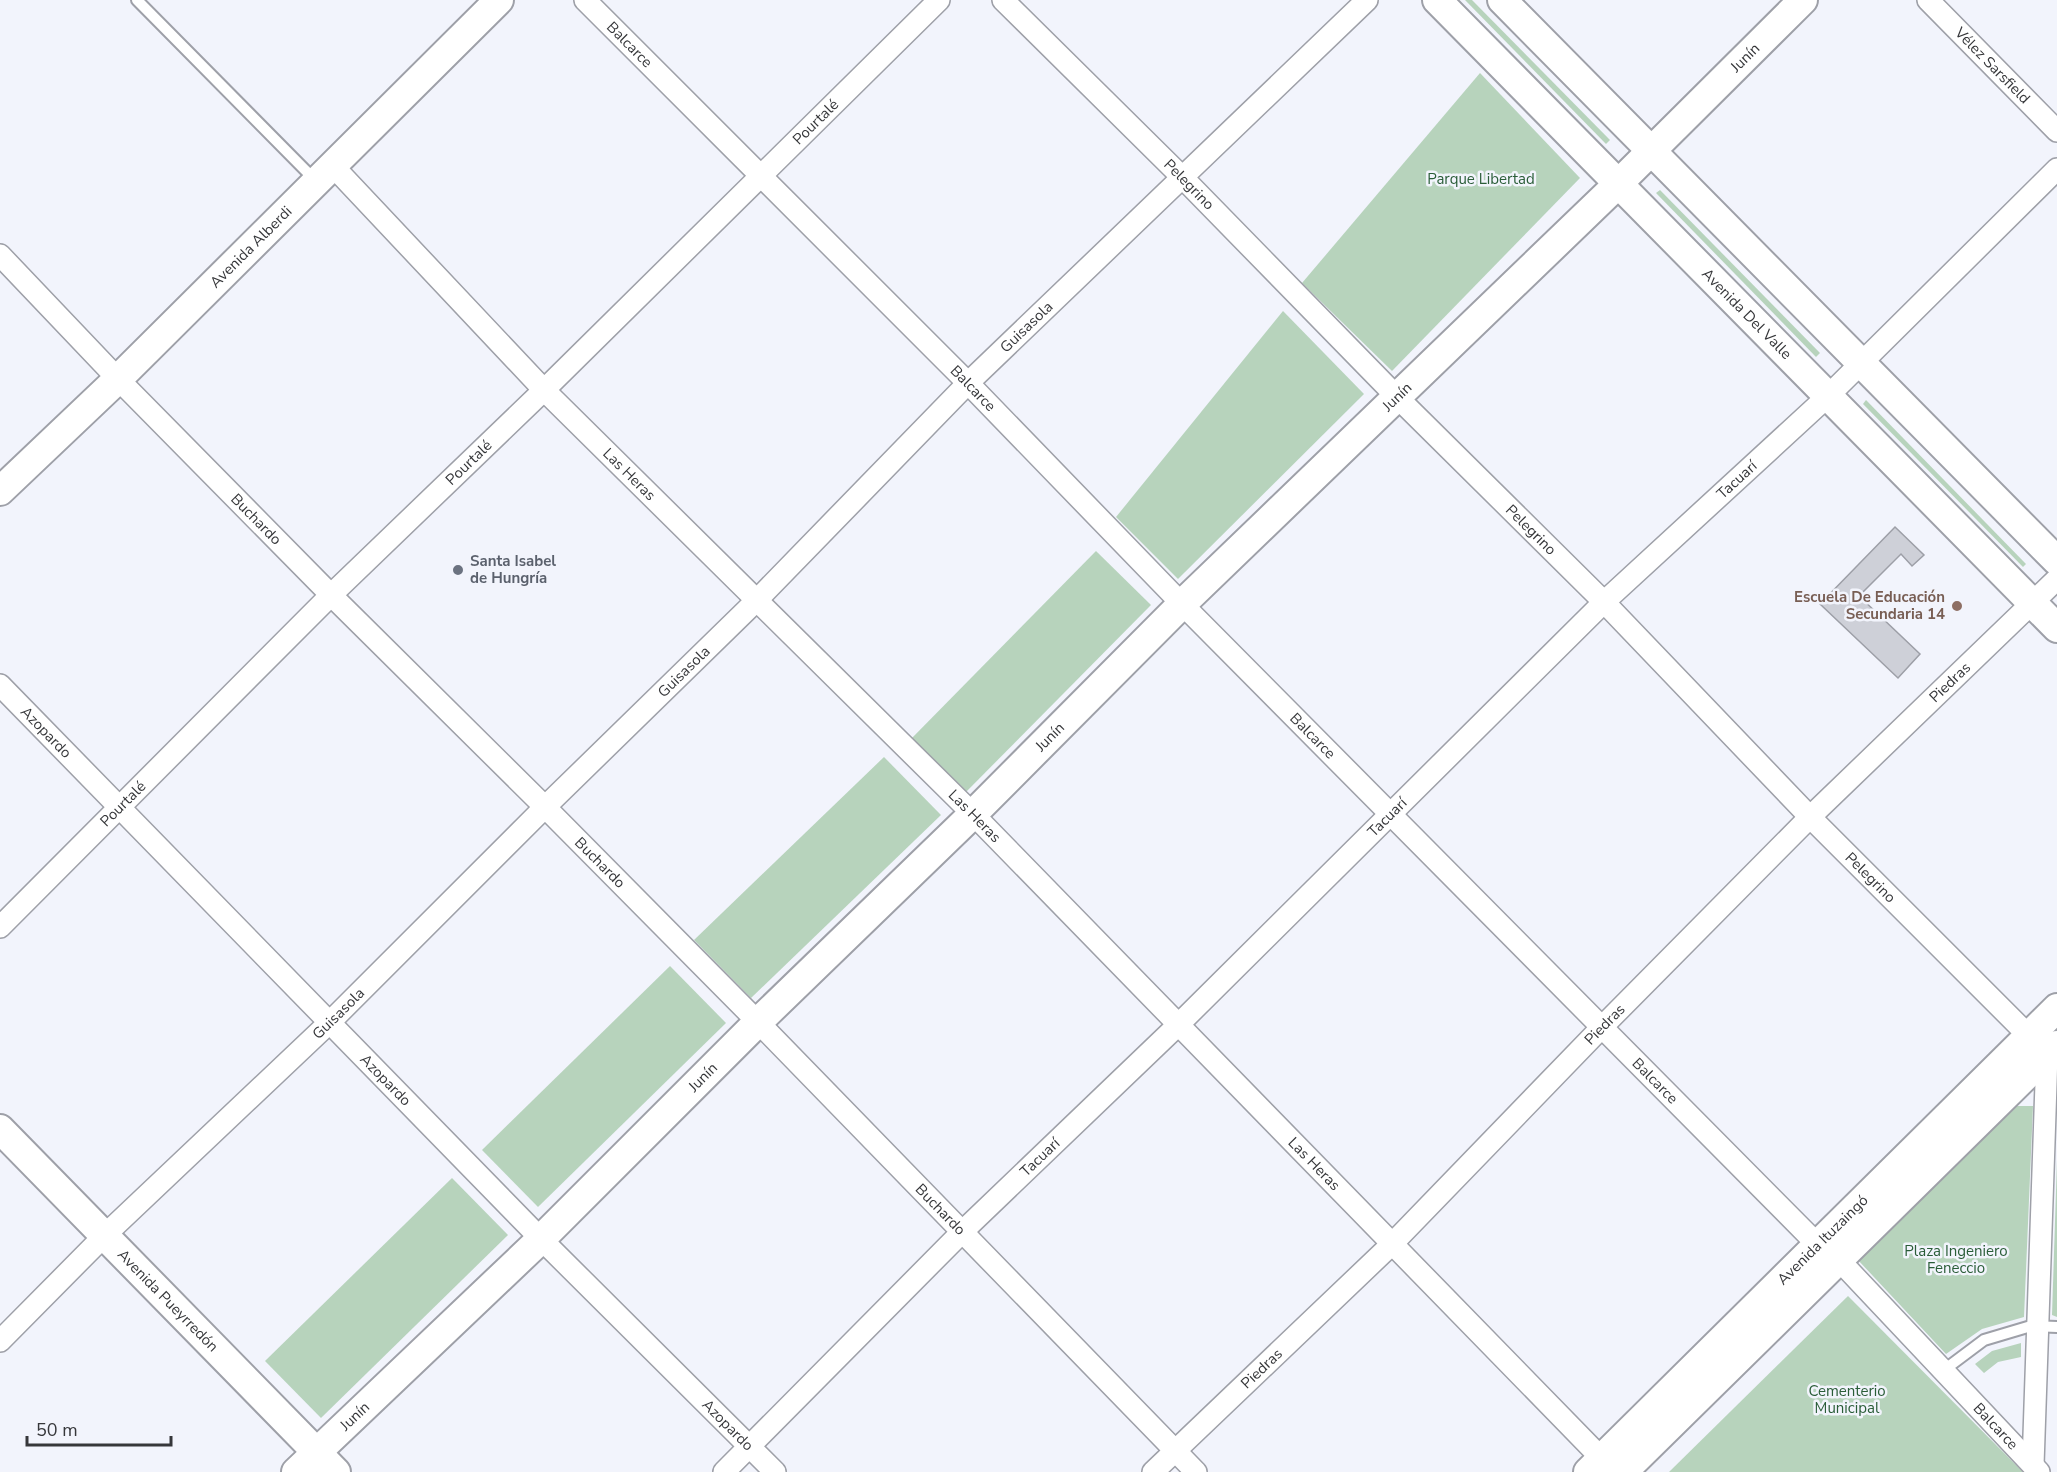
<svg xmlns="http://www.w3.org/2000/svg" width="2057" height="1472" font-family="'Nunito Sans',sans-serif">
<rect width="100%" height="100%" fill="#f2f4fc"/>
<g fill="#b7d3bc">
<polygon points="1465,0 1472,0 1610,140 1606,144"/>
<polygon points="1480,73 1580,178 1392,371 1302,283"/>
<polygon points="1660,190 1820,353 1816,357 1656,193"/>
<polygon points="1283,311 1364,394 1178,579 1116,517"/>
<polygon points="1866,400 2026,564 2023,567 1863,404"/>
<polygon points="1096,551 1151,605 966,792 911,739"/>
<polygon points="884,757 941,815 751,998 694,940"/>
<polygon points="670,966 726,1023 538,1207 482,1150"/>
<polygon points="2009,1106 2033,1106 2024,1317 1982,1329 1946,1354 1858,1260"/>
<polygon points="2057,1160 2057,1317 2052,1315"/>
<polygon points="452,1178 508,1235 321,1418 265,1361"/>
<polygon points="1848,1296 2023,1472 1669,1472"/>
<polygon points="2021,1343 2021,1357 1998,1362 1984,1373 1975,1364 1992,1351"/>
</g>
<polygon fill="#ced0d8" stroke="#9d9fa7" stroke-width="1.5" points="1895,527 1924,555 1912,566 1901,554 1859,596 1920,654 1898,678 1820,604"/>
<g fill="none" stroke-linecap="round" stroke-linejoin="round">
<g stroke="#9ea0a8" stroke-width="14">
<g id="lane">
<polyline points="137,0 316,181"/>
<polyline points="1944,1370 1984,1340 2031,1326 2057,1327"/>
</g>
</g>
<g stroke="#9ea0a8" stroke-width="24">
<g id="street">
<path id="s1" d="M585 0 968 383 1182 604 1817 1244 1827 1248 1839 1260 2039 1472"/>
<path id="s2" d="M1003 0 1182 177 1397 397 1604 602 1810 817 2039 1046"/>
<path id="s3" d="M1928 0 2057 131"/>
<path id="s4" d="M332 165 544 390 973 814 1611 1468"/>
<path id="s5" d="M0 255 118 379 331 595 545 807 758 1022 1196 1472"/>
<path id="s6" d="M0 685 541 1239 775 1472"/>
<path id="s7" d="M0 927 331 595 544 390 939 0"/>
<path id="s8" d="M0 1341 105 1235 330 1022 545 807 757 600 968 383 1367 0"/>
<polyline points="2033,1465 2047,1054"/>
<path id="s9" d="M724 1472 963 1231 1178 1025 1604 602 1828 396 2057 169"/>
<path id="s10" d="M1153 1472 1393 1243 1602 1027 1810 817 2057 579"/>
</g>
</g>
<g stroke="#9ea0a8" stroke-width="32">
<g id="secondary">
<path id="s11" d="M1437 0 2057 628"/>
<polyline points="1502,0 2057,561"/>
<path id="s12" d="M0 491 118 379 499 0"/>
<path id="s13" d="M0 1129 336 1472"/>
<path id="s14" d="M296 1472 541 1239 758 1022 973 814 1182 604 1618 184 1803 0"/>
<path id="s15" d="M1588 1472 2057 1008"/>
<polyline points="1623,1472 2057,1045"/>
</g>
</g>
<use href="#lane" stroke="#fff" stroke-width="10"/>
<use href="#street" stroke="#fff" stroke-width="21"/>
<use href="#secondary" stroke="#fff" stroke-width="28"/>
</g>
<circle fill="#6b7280" stroke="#f2f4fc" stroke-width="2" cx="458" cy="570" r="6"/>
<circle fill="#8d6e63" stroke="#f2f4fc" stroke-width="2" cx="1957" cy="606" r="6"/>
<g text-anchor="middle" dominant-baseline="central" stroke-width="5" stroke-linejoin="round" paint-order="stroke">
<g font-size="15" fill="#36373a" stroke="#f2f4fc">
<text stroke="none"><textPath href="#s1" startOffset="63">Balcarce</textPath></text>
<text stroke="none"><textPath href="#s14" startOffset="2025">Junín</textPath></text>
<text stroke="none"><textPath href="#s3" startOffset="92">Vélez Sarsfield</textPath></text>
<text stroke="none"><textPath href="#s7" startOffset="1146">Pourtalé</textPath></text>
<text stroke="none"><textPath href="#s2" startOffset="262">Pelegrino</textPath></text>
<text stroke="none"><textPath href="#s12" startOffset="350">Avenida Alberdi</textPath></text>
<text stroke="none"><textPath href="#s11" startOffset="441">Avenida Del Valle</textPath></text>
<text stroke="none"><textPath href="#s8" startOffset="1443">Guisasola</textPath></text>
<text stroke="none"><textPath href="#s1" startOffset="549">Balcarce</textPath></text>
<text stroke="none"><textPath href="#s14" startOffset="1539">Junín</textPath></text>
<text stroke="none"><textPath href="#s7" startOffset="660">Pourtalé</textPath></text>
<text stroke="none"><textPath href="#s4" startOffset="429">Las Heras</textPath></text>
<text stroke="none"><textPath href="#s9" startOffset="1418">Tacuarí</textPath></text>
<text stroke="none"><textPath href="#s5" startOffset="368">Buchardo</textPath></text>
<text stroke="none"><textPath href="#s2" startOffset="748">Pelegrino</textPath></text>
<text stroke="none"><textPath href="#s8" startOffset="957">Guisasola</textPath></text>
<text stroke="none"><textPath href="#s10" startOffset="1122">Piedras</textPath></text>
<text stroke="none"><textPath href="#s6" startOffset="66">Azopardo</textPath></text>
<text stroke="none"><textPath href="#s14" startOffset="1053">Junín</textPath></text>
<text stroke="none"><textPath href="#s1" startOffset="1035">Balcarce</textPath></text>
<text stroke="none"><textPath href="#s7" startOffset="174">Pourtalé</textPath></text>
<text stroke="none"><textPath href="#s4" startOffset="915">Las Heras</textPath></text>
<text stroke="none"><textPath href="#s9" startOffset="932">Tacuarí</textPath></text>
<text stroke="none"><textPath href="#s5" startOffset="854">Buchardo</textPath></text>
<text stroke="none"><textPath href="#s2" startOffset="1234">Pelegrino</textPath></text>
<text stroke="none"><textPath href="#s8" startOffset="471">Guisasola</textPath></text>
<text stroke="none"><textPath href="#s10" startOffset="636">Piedras</textPath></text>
<text stroke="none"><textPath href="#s14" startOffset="567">Junín</textPath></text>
<text stroke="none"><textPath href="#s6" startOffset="552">Azopardo</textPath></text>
<text stroke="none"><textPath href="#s1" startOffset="1521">Balcarce</textPath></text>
<text stroke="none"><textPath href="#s9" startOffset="446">Tacuarí</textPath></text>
<text stroke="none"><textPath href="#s4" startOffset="1401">Las Heras</textPath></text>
<text stroke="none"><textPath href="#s5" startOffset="1340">Buchardo</textPath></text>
<text stroke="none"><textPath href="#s15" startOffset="330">Avenida Ituzaingó</textPath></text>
<text stroke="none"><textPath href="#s13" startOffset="240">Avenida Pueyrredón</textPath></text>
<text stroke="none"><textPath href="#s10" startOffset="150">Piedras</textPath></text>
<text stroke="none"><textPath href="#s14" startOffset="81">Junín</textPath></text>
<text stroke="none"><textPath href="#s6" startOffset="1038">Azopardo</textPath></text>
<text stroke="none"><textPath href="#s1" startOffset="2007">Balcarce</textPath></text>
</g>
<g font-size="15" fill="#2a5d38" stroke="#f2f4fc">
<text x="1481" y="179">Parque Libertad</text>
<text x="1956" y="1251">Plaza Ingeniero<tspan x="1956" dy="17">Feneccio</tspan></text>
<text x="1847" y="1391">Cementerio<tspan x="1847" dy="17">Municipal</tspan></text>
</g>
<g font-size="15" font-weight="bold" fill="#5b616d" stroke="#f2f4fc" text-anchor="start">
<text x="470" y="561">Santa Isabel<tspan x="470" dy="17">de Hungría</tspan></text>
</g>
<g font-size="15" font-weight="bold" fill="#785e54" stroke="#f2f4fc" text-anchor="end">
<text x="1945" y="597">Escuela De Educación<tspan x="1945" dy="17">Secundaria 14</tspan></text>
</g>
</g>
<path d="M27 1436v9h144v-9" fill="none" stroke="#36373a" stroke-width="3"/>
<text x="36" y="1436" font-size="18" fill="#36373a" stroke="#f2f4fc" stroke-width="4.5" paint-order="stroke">50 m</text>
</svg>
